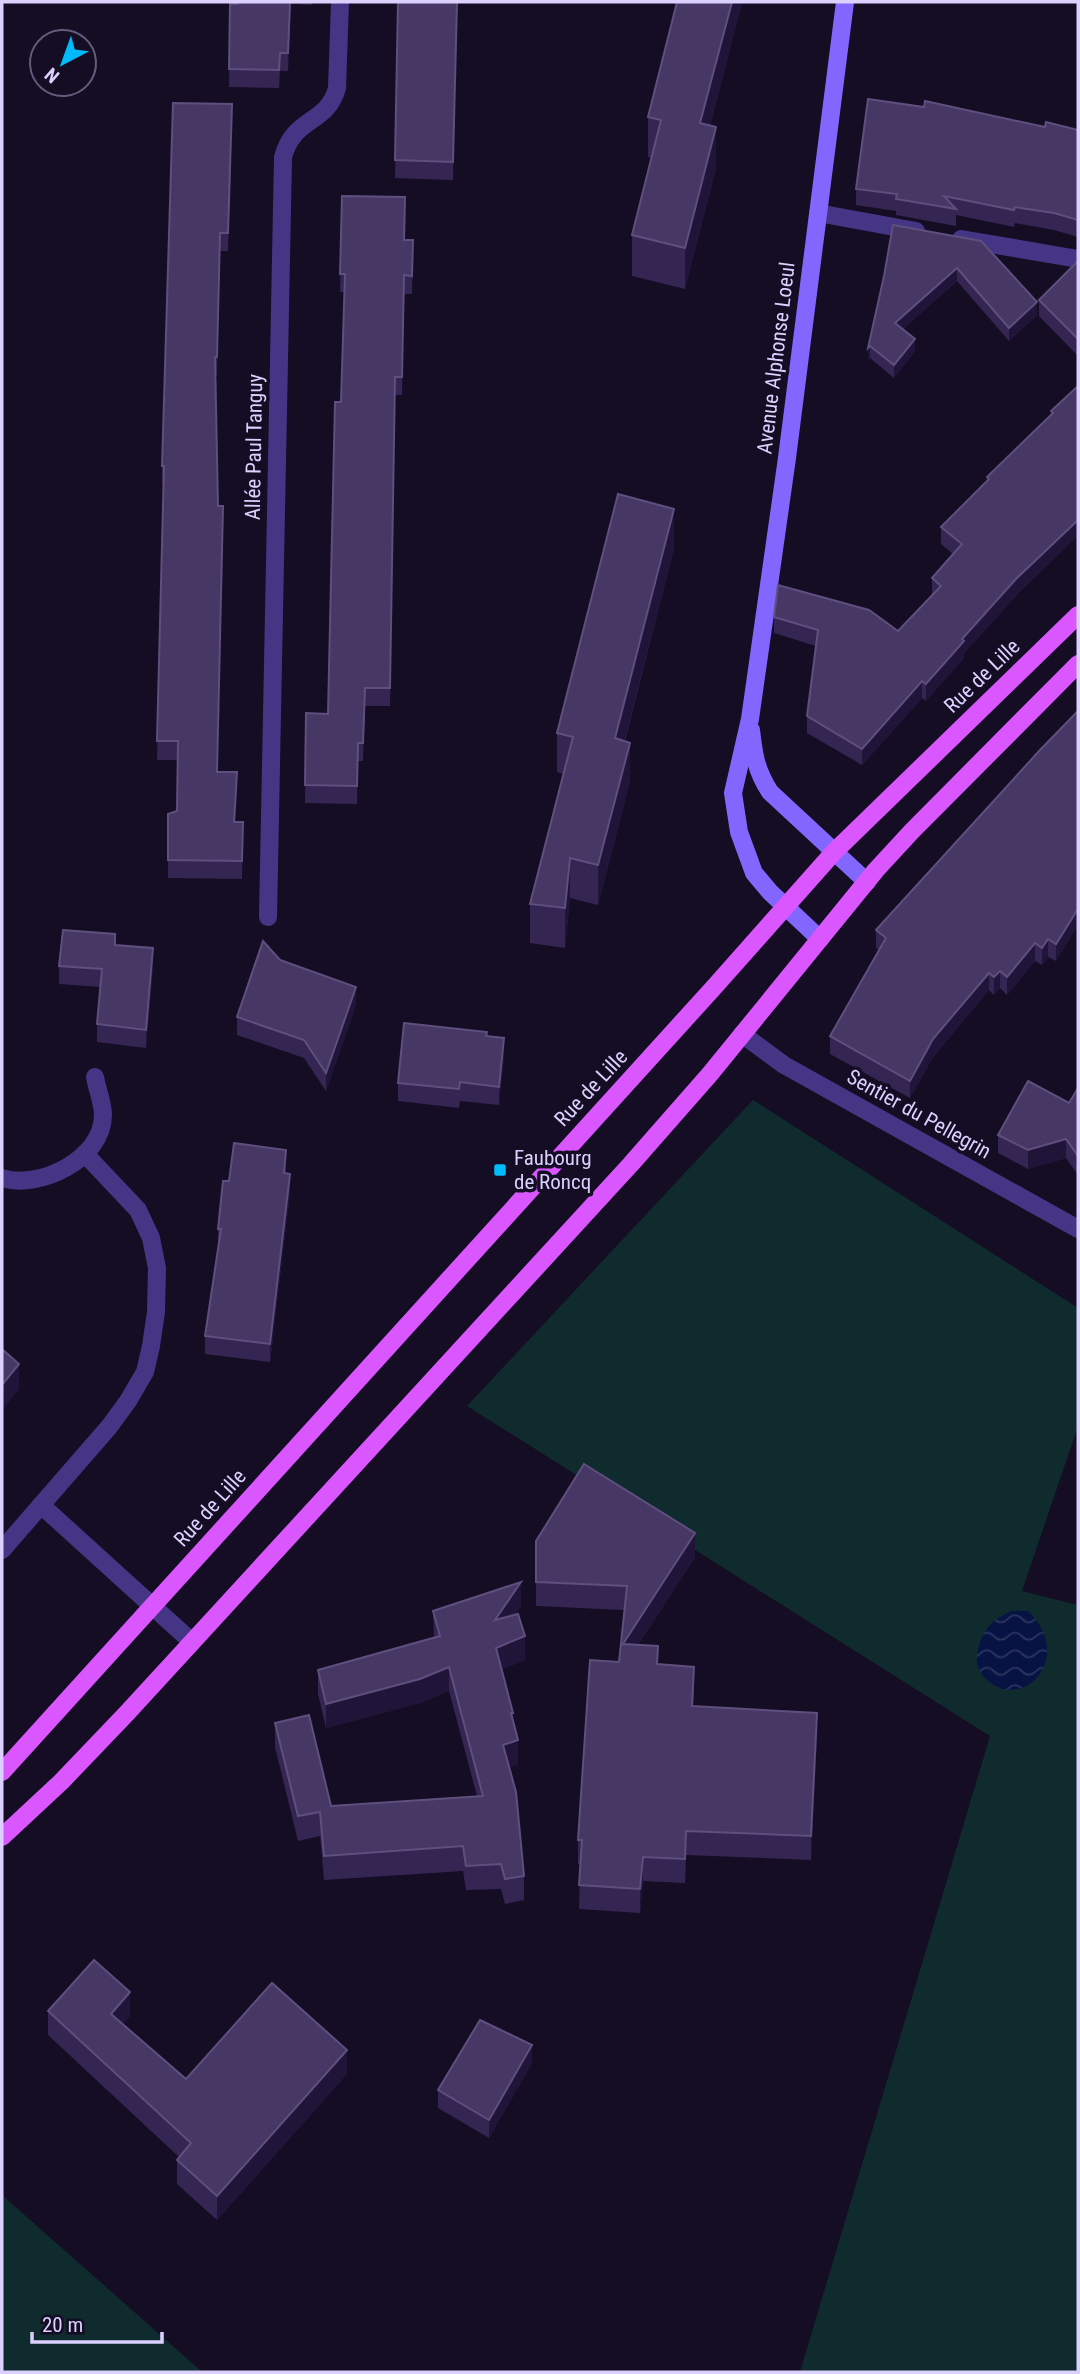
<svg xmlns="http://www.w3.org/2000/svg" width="1080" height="2374" font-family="'Roboto Condensed',sans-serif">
<defs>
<pattern id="water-waves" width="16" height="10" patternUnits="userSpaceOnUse" patternTransform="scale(1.75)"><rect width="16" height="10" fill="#071443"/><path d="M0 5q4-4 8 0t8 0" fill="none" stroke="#2b355f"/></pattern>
</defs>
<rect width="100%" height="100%" fill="#140d24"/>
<g fill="#102b2e">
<polygon points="753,1100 1078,1308 1077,1429 1022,1591 1078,1605 1078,2372 800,2372 990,1736 467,1406"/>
<polygon points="2,2195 202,2372 2,2372"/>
</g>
<path fill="url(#water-waves)" d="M1011 1611H1028C1077 1658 1021 1715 985 1678 977 1670 975 1661 978 1649 983 1629 992 1620 1011 1611Z"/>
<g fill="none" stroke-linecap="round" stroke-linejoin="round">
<g stroke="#453685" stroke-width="18">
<polyline points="818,213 916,231"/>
<polyline points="961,239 1078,259"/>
</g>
<g stroke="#453685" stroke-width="18">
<path d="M268 917 283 157C294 116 327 125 337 88L340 2"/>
<polyline points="742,1034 784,1065 1078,1229"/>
<path d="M2 1178C39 1190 103 1159 103 1115 103 1103 97 1089 95 1077"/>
<polyline points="41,1505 192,1642"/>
<polyline points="2,1550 109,1427 128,1401 145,1372 151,1346 156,1312 157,1268 151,1238 138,1210 85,1154"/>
</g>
<g stroke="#8267ff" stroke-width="18">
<path d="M751 730C754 756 756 770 770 792L867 882"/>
<polyline points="820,939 770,892 754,873 739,832 733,793 750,719 787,458 845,2"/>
</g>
<g stroke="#da57ff" stroke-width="18">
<polyline points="2,1772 716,985 834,852 1078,615"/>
<polyline points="2,1837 61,1782 127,1713 631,1164 710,1074 876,870 912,831 1078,664"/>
</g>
</g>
<g fill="#352553">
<polygon points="238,2 312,2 312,5 291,4 288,71 280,71 279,88 229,87 230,4 238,4"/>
<polygon points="398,2 457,2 453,180 395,178"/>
<polygon points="677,2 742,2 710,126 716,168 685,289 632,276 632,235 652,158 648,157 648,117"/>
<polygon points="232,123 228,251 220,251 217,375 216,375 218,772 237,791 235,822 243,822 242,879 168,878 168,814 177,811 178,760 157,760 164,484 162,484 162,466"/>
<polygon points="1045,127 1078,130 1078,237 1054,230 1015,223 1014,227 956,215 956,226 896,215 896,211 856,205 856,189"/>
<polygon points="342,196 405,240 413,258 412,294 404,294 402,395 395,395 390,706 365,706 363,761 358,761 357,804 305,803 306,713 328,714 341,402 344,292 340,292"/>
<polygon points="893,225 1037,315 1009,341 957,281 903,329 915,351 894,378 870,358 868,360 868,348 884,276"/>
<polygon points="1078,261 1078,356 1039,316 1039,300"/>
<polygon points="1078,386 1016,596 964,653 964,658 926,701 922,698 862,765 807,733 807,716 816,646 774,633 774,617 898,631 932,595 932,578 953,554 941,544 941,527 987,482 987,477 1051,415 1051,411"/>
<polygon points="674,548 625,741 630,782 598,905 570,898 565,948 530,943 530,904 563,774 557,772 557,733"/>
<polygon points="1078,711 1056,961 1048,957 1042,965 1035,961 1007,995 1000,988 994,995 989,990 933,1057 910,1098 830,1054 830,1036 879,950 876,948 876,930"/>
<polygon points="115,945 153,967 146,1048 97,1042 97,1024 100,987 59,984 59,966"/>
<polygon points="356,1005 326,1091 304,1058 237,1035 237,1017"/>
<polygon points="487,1036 504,1056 499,1105 460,1101 459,1108 398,1101 398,1083"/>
<polygon points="1078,1088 1078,1175 1066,1158 1028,1169 998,1153 998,1135 1069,1103"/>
<polygon points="286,1168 286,1173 290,1192 270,1362 205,1354 205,1336 218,1247 218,1229 229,1181"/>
<polygon points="536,1541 695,1557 638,1645 658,1664 694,1691 693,1706 817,1737 811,1860 686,1855 685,1883 643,1881 640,1913 579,1909 580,1864 578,1864 578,1840 619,1662 624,1610 536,1606"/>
<polygon points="521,1606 515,1615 525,1660 502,1669 513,1713 513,1724 518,1765 509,1767 524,1876 524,1900 505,1904 501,1889 466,1890 463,1871 324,1880 320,1836 298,1841 275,1747 275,1723 331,1806 477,1796 449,1691 420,1703 326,1728 318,1694 318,1670 434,1637 433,1611"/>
<polygon points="48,2011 130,2016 123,2024 186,2079 347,2074 217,2220 177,2184 177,2160 179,2157 48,2035"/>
<polygon points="532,2063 489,2138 438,2108 438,2090"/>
</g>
<g fill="#201438">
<polygon points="290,2 291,2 288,71 288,53"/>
<polygon points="732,2 742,2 700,164 700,123"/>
<polygon points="716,127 716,168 685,289 685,248"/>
<polygon points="957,268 957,281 895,336 895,323"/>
<polygon points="1037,302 1037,315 1009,341 1009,328"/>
<polygon points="915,339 915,351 894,378 894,365"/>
<polygon points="870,346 870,358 868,360 868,348"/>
<polygon points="674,509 674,548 615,778 615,738"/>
<polygon points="1078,520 1078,536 1016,596 964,653 964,658 926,701 926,684 962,639 1016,579"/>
<polygon points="922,681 922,698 862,765 862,749"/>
<polygon points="630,743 630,782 598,905 598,865"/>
<polygon points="237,772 237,791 234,840 234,822"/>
<polygon points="570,858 570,898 565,948 565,908"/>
<polygon points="1078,909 1078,926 1056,961 1056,944"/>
<polygon points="1048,939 1048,957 1042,965 1042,948"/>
<polygon points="1035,943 1035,961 1007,995 1007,977"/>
<polygon points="153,948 153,967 146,1048 146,1030"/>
<polygon points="1000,971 1000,988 994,995 994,977"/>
<polygon points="989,973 989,990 933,1057 910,1098 910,1081 933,1039"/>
<polygon points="356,987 356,1005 326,1091 326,1073"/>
<polygon points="504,1038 504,1056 499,1105 499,1087"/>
<polygon points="1066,1139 1066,1158 1028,1169 1028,1150"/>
<polygon points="286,1150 286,1168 284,1191 284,1173"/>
<polygon points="290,1174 290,1192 270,1362 270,1344"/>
<polygon points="19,1364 19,1390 2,1410 2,1385"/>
<polygon points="695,1533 695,1557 623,1668 623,1644"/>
<polygon points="521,1582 521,1606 495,1645 495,1620"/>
<polygon points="525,1636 525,1660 496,1672 496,1648"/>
<polygon points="449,1667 449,1691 420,1703 326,1728 326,1704"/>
<polygon points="817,1713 817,1737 811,1860 811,1836"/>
<polygon points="518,1740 518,1765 503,1769 503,1745"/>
<polygon points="643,1857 643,1881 640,1913 640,1889"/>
<polygon points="130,1992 130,2016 111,2038 111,2014"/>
<polygon points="532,2045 532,2063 489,2138 489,2120"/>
<polygon points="347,2050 347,2074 217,2220 217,2196"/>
</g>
<g fill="#473765" stroke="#5e4f7e" stroke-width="2">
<polygon points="238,2 290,2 288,53 280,53 279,70 229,69 230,4 238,4"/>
<polygon points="398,2 457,2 453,162 395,160"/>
<polygon points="677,2 732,2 700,123 716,127 685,248 632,235 661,120 648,117"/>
<polygon points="868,99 924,107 925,101 1045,127 1046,122 1078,130 1078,220 1054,213 1015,207 1014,210 944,196 956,209 896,199 897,194 856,189"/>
<polygon points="173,103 232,104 228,233 220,233 217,357 215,357 218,506 223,506 217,772 237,772 234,822 243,822 242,861 168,860 168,814 177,811 178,741 157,741 164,466 162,466"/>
<polygon points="342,196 405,197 404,240 413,240 412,276 404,275 402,377 395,377 390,688 365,688 363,743 358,743 357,786 305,785 306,713 328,714 335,402 341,402 345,274 340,274"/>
<polygon points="893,225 981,241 1037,302 1009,328 957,268 895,323 915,339 894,365 870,346 868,348 884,276"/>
<polygon points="1078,261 1078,339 1039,300"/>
<polygon points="1078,386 1078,520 1016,579 962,639 964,641 926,684 922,681 862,749 807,716 818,630 774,617 778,585 869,610 898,631 941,586 932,578 962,544 941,527 989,479 987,477 1053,413 1051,411"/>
<polygon points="618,494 674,509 615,738 630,743 598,865 570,858 565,908 530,904 573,737 557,733"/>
<polygon points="1078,711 1078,909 1056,944 1048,939 1042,948 1035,943 1007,977 1000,971 994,977 989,973 933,1039 910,1081 830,1036 886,938 876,930 1040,750"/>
<polygon points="63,930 115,934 115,945 153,948 146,1030 97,1024 102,969 59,966"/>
<polygon points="263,941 280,960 356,987 326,1073 304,1040 237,1017"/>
<polygon points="404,1023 487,1032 486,1036 504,1038 499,1087 460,1082 459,1089 398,1083"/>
<polygon points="1028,1081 1069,1103 1078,1088 1078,1156 1066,1139 1028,1150 998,1135"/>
<polygon points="234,1143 286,1150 284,1173 290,1174 270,1344 205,1336 221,1229 218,1229 223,1181 229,1181"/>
<polygon points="2,1349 19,1364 2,1385"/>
<polygon points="584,1464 695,1533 623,1644 658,1646 657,1664 694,1667 692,1706 817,1713 811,1836 686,1831 685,1859 643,1857 640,1889 579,1885 582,1840 578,1840 590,1660 619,1662 627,1586 536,1582 536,1541"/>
<polygon points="521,1582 495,1620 518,1614 525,1636 496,1648 513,1713 511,1713 518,1740 503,1745 516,1792 524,1876 505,1879 501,1864 466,1866 463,1846 324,1856 320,1812 298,1816 275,1723 309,1715 331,1806 483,1796 449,1667 420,1679 326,1704 318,1670 440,1636 433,1611"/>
<polygon points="94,1960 130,1992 111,2014 186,2079 272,1983 347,2050 217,2196 177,2160 191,2143 48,2011"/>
<polygon points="480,2020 532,2045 489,2120 438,2090"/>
</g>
<rect fill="#00bbfb" stroke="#140d24" stroke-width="2.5" x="493" y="1163" width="14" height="14" rx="3.5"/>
<g text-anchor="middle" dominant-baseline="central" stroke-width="7" stroke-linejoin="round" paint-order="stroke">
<g font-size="21" fill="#dcd0ff" stroke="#140d24">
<text transform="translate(776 358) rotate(-83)">Avenue Alphonse Loeul</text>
<text transform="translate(254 447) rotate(-89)">Allée Paul Tanguy</text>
<text transform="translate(982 676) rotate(-44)">Rue de Lille</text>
<text transform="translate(591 1088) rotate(-47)">Rue de Lille</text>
<text transform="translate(919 1114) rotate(29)">Sentier du Pellegrin</text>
<text transform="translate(210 1508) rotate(-48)">Rue de Lille</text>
</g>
<g font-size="21" fill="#dcd0ff" stroke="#140d24" text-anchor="start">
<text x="514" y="1158">Faubourg<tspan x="514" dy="24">de Roncq</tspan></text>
</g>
</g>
<rect width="1080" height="2374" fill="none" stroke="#dcd0ff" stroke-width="7"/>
<g transform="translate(63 63) rotate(221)"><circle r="33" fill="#140d24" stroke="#645b7c" stroke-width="2"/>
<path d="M0-5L12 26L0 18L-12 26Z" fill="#00bbfb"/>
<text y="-10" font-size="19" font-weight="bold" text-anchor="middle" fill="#dcd0ff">N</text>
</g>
<path d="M32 2332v10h130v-10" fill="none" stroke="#dcd0ff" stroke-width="3.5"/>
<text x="42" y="2332" font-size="21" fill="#dcd0ff" stroke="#140d24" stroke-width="5" paint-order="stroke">20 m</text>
</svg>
